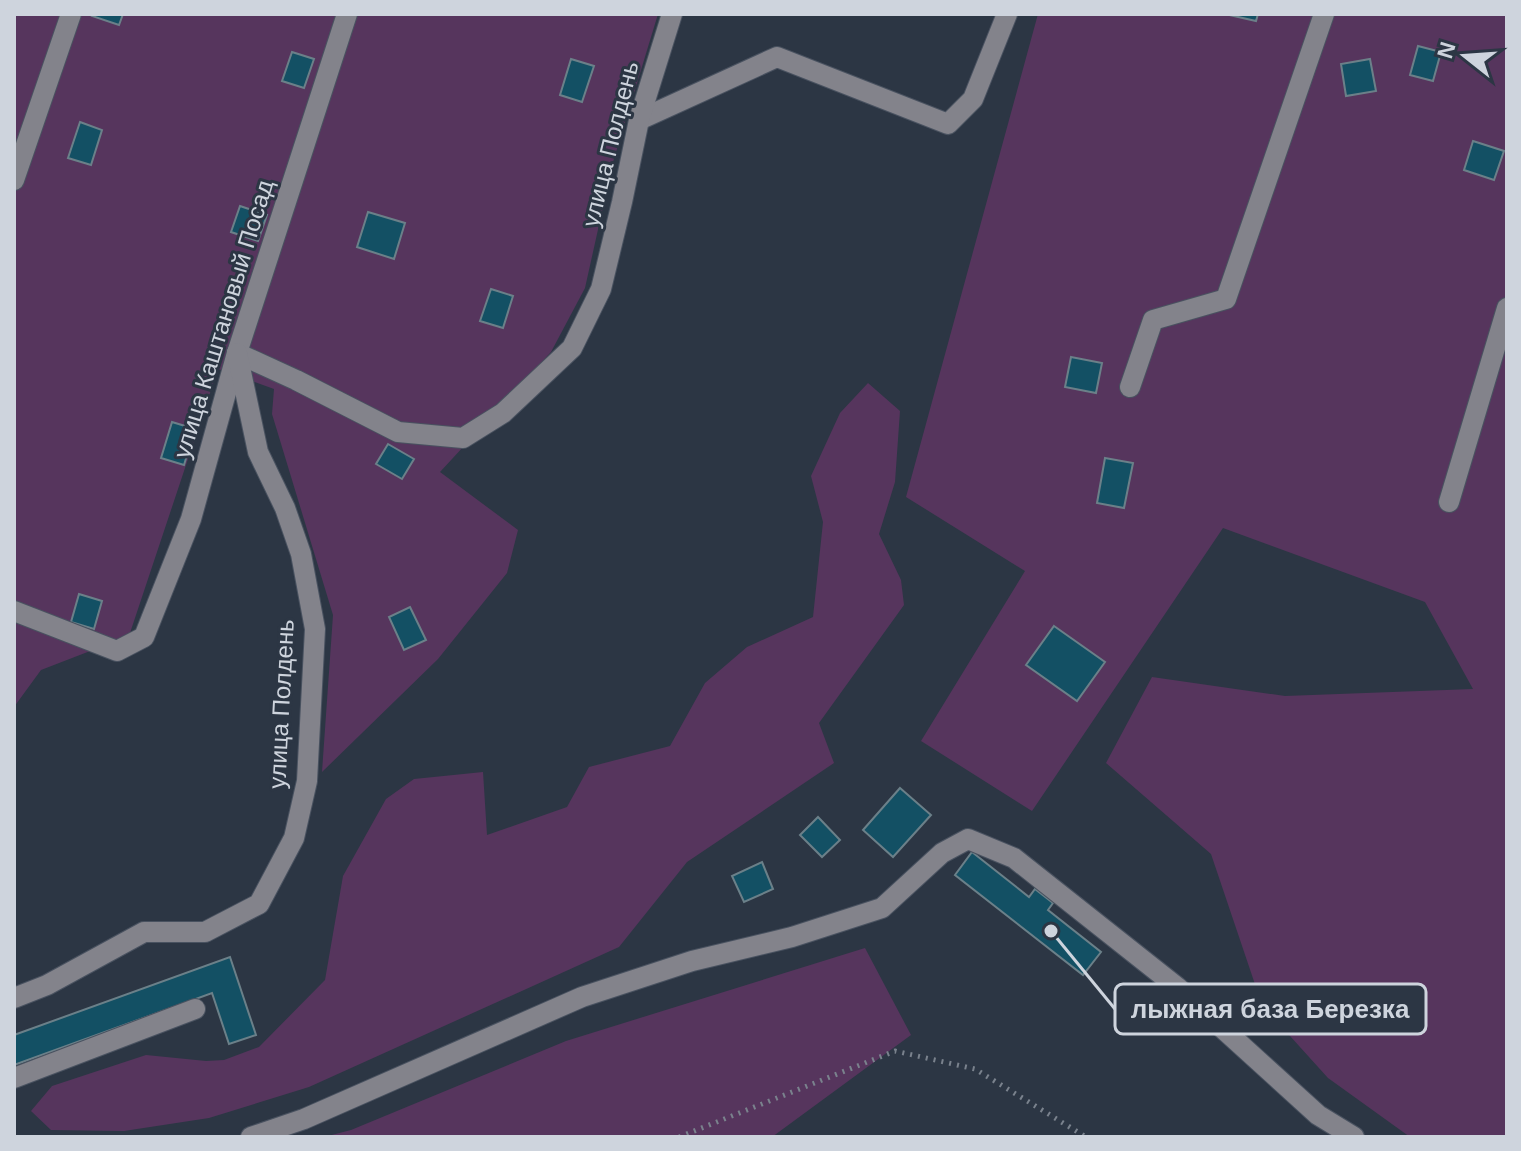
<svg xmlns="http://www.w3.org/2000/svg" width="1521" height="1151" font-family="Helvetica,sans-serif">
<rect width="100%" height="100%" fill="#2c3644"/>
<g fill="#56355d">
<polygon points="14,14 658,14 613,162 585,288 551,352 440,472 518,530 507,573 438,659 322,772 333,615 272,414 274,389 218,369 129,636 41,670 14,707"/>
<polygon points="1038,14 1507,14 1507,1137 1410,1137 1328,1078 1262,1005 1211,854 1106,763 1152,677 1285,696 1473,689 1425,602 1223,528 1032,811 921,741 1025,571 906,497"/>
<polygon points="868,383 900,411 895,482 879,534 901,580 904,605 819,723 834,763 687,862 619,947 309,1087 209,1118 124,1131 51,1130 31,1111 52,1086 146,1055 206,1061 224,1060 259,1047 325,980 343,876 386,799 414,779 483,772 487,835 567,807 589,767 670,746 705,683 747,647 813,617 823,522 811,476 840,413"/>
<polygon points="865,948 911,1035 772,1137 324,1137 351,1130 566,1041"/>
</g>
<g fill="#135064" stroke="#6b8089" stroke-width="2">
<polygon points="93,14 123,14 119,25 92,16"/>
<polygon points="1225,14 1258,14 1256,21"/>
<polygon points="1418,46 1441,52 1433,81 1410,75"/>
<polygon points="292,52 314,59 304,88 282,81"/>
<polygon points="571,59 594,66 582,102 560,95"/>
<polygon points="1370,59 1376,91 1346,96 1341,64"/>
<polygon points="80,122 102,130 91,165 68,158"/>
<polygon points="1473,141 1504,151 1494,180 1464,170"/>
<polygon points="240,206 267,215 258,241 231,232"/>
<polygon points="368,212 405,223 394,259 357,247"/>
<polygon points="491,289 513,296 503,328 480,321"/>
<polygon points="1071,357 1102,363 1096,393 1065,387"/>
<polygon points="172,422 195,429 184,465 161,458"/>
<polygon points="388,444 414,459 402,479 376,464"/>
<polygon points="1105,458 1133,463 1124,508 1097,503"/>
<polygon points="79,594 102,601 94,629 71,622"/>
<polygon points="410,607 426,640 404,650 389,617"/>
<polygon points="1054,626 1105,662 1077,701 1026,665"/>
<polygon points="900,788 931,815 893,857 863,830"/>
<polygon points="818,817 840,840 822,857 800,835"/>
<polygon points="972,852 1029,897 1035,889 1053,903 1048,910 1101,952 1083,975 955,875"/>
<polygon points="762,862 773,889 744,902 732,876"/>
<polygon points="230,957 256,1035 229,1044 212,993 14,1065 14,1035"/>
</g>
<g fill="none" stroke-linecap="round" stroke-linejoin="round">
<g stroke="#495260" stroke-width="22">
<g id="minor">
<polyline points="639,120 777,57 948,124 973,99 1007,14"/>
<polyline points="14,180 71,14"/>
<polyline points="237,353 296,380 398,432 463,438 503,413 572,348 601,289 622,202 639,120 672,14"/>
<polyline points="1130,387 1153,320 1226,299 1324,14"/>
<polyline points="1449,502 1507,308"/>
<polyline points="14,611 117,651 144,637 191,519 237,353 347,14"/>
<polyline points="14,998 47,985 144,932 205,932 259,904 294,838 307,781 315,629 301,554 285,508 258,452 237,353"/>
<polyline points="14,1078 195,1009"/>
<polyline points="251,1137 304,1119 582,997 692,961 792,937 882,908 942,853 968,839 1014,858 1177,987 1318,1115 1354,1137"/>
</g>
</g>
<polyline stroke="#7a828d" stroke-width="5" stroke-dasharray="2 6" stroke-linecap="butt" points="679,1137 895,1051 975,1069 1086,1137"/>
<use href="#minor" stroke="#83838b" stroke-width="20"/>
</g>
<g text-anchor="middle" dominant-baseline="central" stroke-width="6" stroke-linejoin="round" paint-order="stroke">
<g font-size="24" fill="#ced4dd" stroke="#2c3644">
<text transform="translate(610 144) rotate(-76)">улица Полдень</text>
<text transform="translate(223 319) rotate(-73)">улица Каштановый Посад</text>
<text transform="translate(281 704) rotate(-87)">улица Полдень</text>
</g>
</g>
<path fill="none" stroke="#ced4dd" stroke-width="3" d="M1051 931L1115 1009"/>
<circle fill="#ced4dd" stroke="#2c3644" stroke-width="3" cx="1051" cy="931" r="8"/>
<rect fill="#2c3644" stroke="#ced4dd" stroke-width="3" x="1115" y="984" width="311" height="50" rx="8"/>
<g font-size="26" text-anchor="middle" font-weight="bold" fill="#ced4dd">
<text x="1270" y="1018">лыжная база Березка</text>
</g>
<rect width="1521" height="1151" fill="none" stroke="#ced4dd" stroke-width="32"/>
<g transform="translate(1465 56) rotate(287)" stroke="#2c3644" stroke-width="6" paint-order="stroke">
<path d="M0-6L14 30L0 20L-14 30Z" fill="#ced4dd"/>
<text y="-12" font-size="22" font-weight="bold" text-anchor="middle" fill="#ced4dd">N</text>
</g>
</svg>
